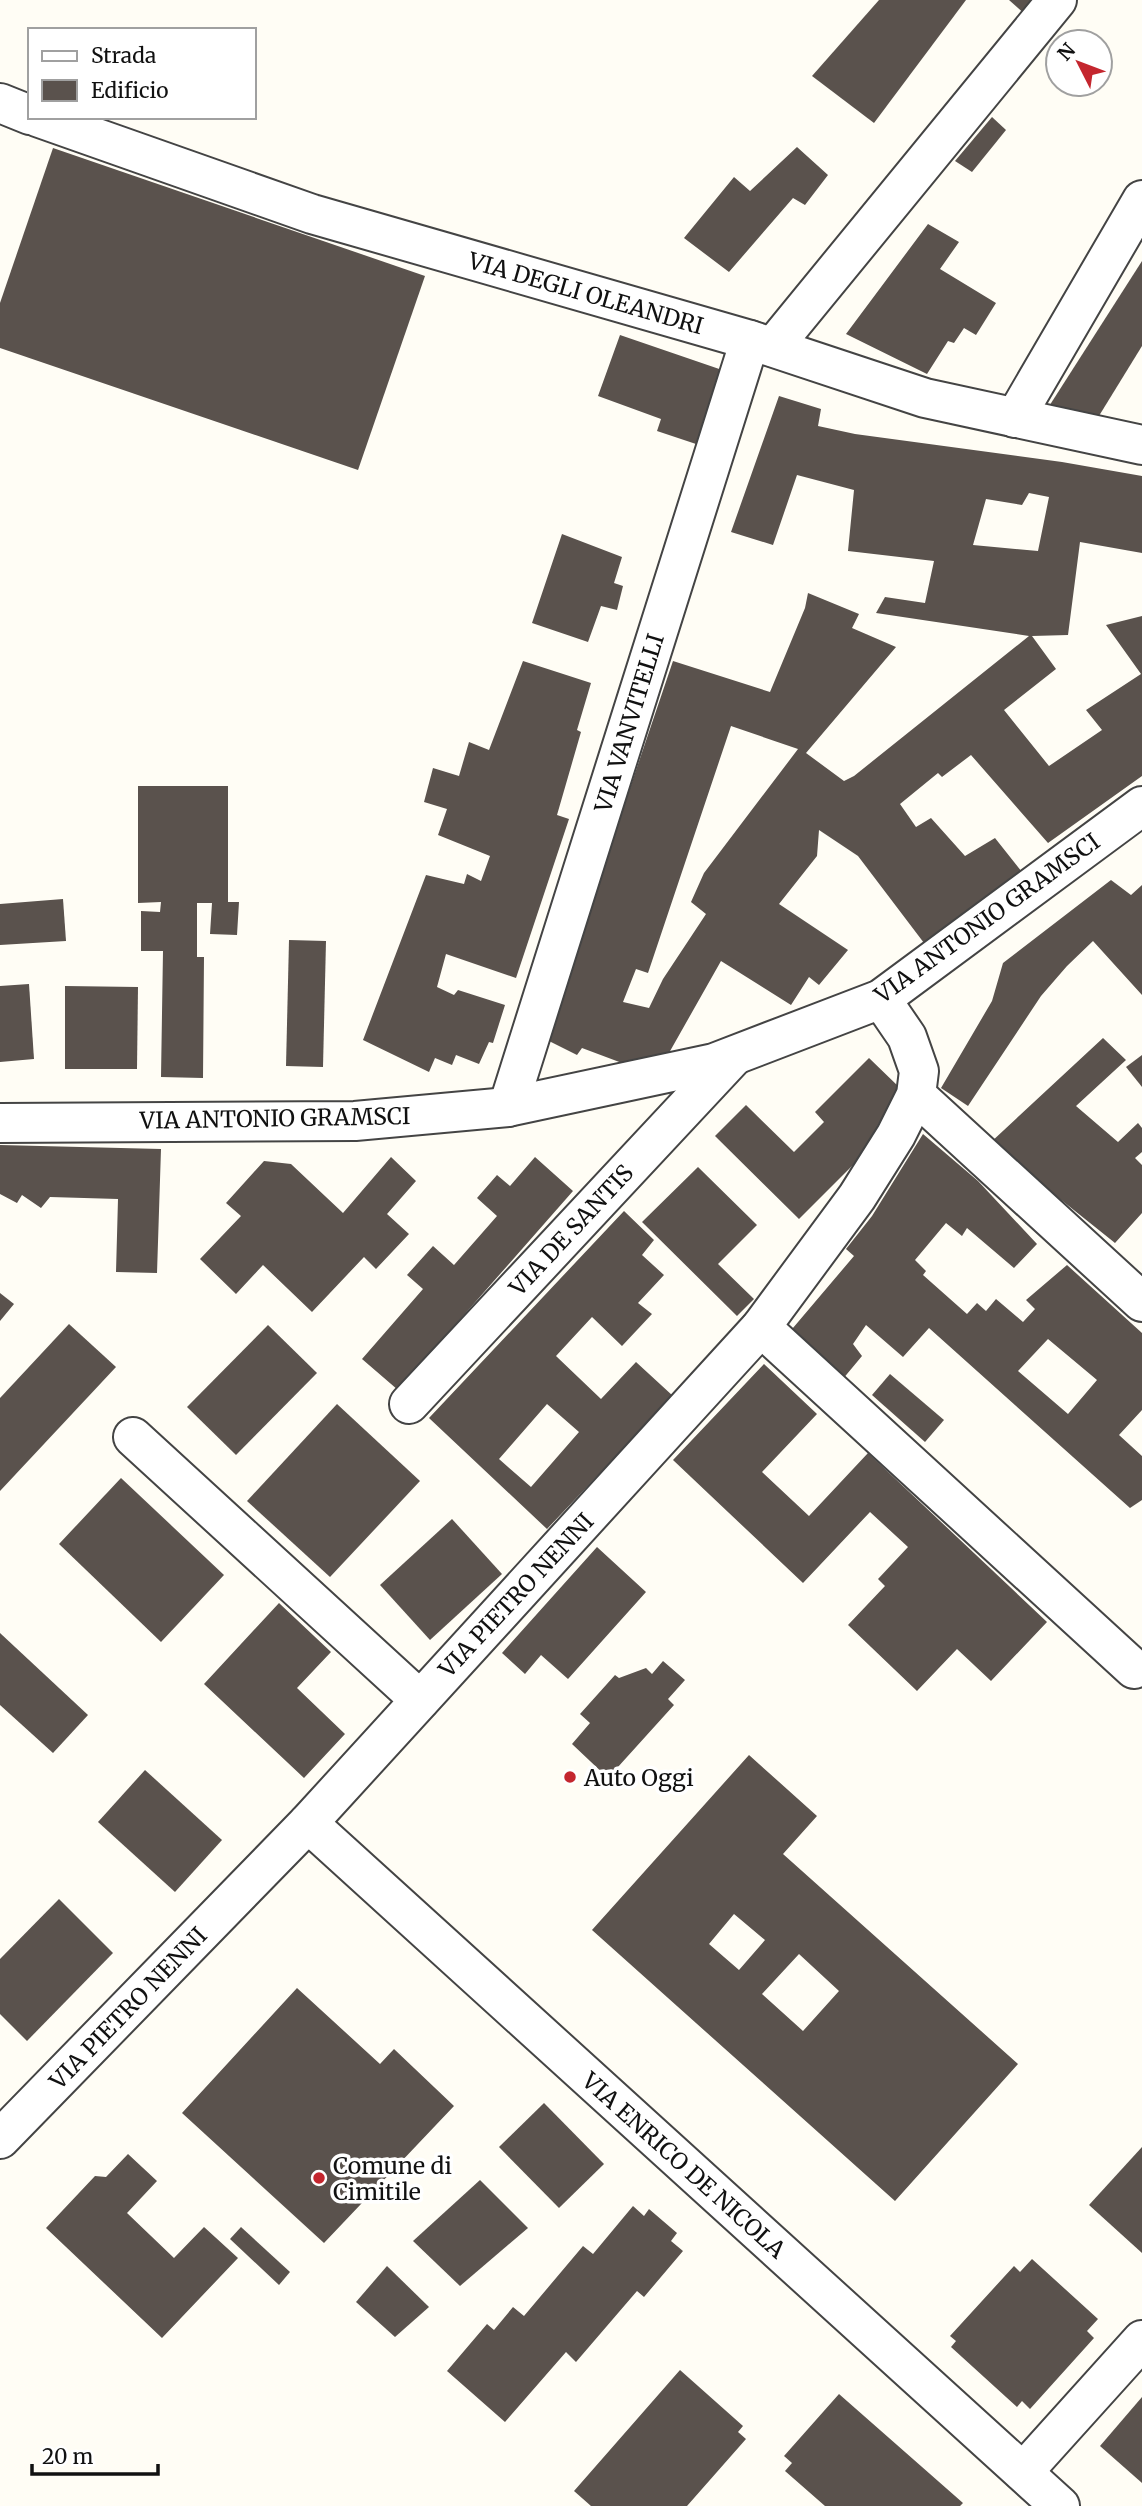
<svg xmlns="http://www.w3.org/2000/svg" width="1142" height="2506" font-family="Merriweather,serif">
<rect width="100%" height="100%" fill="#fffdf5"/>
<g fill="#5a524d" fill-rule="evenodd">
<polygon points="879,0 966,0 874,123 812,76"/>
<polygon points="1009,0 1040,0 1027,16"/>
<polygon points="992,117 1006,130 972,172 955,161"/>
<polygon points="797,147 828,175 805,205 793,198 729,272 684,238 734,177 750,191"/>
<polygon points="53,148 425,276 358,470 0,348 0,303"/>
<polygon points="928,224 959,242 940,269 996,303 976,335 964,328 954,343 948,341 927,374 846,334"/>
<polygon points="1142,261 1142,346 1094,424 1046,411"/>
<polygon points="620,335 728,372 702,446 657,431 661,419 598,396"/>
<path d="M779 396 821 409 818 426 855 434 1062 462 1142 476V553L1080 542 1068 635 1032 636 1056 669 1004 710 1049 766 1102 730 1086 710 1141 674 1106 625 1142 616V776L1048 843 971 755 942 777 938 773 900 804 916 827 931 818 965 856 995 838 1022 872 924 943 858 856 819 830 817 856 779 904 848 950 819 985 809 977 791 1005 721 961 665 1060 622 1063 582 1048 577 1055 545 1039 673 661 770 692 805 608 808 593 859 614 852 628 896 647 806 753 844 781 854 776 1029 636 876 613 885 597 925 603 934 561 848 551 854 490 797 475 773 545 731 532ZM1029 493 1049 497 1038 551 973 545 986 499 1022 505ZM731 726 798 749 704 873 691 902 706 914 663 979 649 1008 623 1002 636 969 648 973Z"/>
<polygon points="562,534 622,557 614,583 623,586 617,610 601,606 588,642 532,623"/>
<polygon points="523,661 591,683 577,730 581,732 557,815 569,819 516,978 446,954 437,987 454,995 458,990 505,1005 493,1043 489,1042 479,1064 456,1055 452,1065 435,1058 429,1072 363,1040 426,875 464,884 467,874 481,881 490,856 438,835 447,809 424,802 433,768 459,776 469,742 489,750"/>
<polygon points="138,786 228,786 228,902 239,902 237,935 210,934 212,903 197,903 197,957 204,957 203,1078 161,1077 163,951 141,951 141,911 160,912 161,902 138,903"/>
<polygon points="1111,880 1131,895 1142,885 1142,995 1093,941 1067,966 1041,996 968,1106 941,1088 992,1001 1003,963"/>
<polygon points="63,899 66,941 0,945 0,904"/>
<polygon points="289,940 326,941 323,1067 286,1066"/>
<polygon points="29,984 34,1059 0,1062 0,986"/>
<polygon points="65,986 138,987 137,1069 65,1069"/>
<polygon points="1103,1038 1126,1060 1076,1106 1118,1142 1138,1123 1142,1128 1142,1152 1135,1158 1142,1165 1142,1213 1115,1243 990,1143"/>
<polygon points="1142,1055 1142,1087 1126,1067"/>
<polygon points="869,1058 899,1087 860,1158 799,1219 715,1136 746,1105 794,1152 824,1122 815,1112"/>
<path d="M923 1134 978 1181 1037 1244 1014 1268 967 1228 962 1236 946 1223 915 1260 926 1271 923 1275 967 1314 977 1303 986 1311 996 1299 1023 1322 1035 1309 1026 1300 1067 1265 1142 1333V1410L1119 1435 1142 1456V1500L1130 1508 929 1328 903 1357 866 1325 853 1344 862 1356 837 1386 787 1335 854 1256 846 1249 872 1216ZM1048 1339 1097 1380 1068 1414 1018 1371Z"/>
<polygon points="0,1145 161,1149 157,1273 116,1272 118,1199 50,1197 41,1208 22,1195 17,1203 0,1194"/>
<polygon points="391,1157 416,1181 387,1214 409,1234 376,1269 364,1257 312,1312 263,1265 236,1294 200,1259 241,1216 226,1203 264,1161 291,1164 343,1213"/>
<polygon points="535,1157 573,1191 398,1390 362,1359 423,1289 407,1275 433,1246 454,1265 497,1216 477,1198 497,1175 510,1186"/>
<polygon points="698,1167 757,1225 718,1264 754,1299 737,1316 642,1222"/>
<path d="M624 1211 654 1240 642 1255 664 1275 638 1303 652 1314 622 1346 592 1317 556 1356 601 1399 636 1362 673 1396 547 1529 429 1418ZM547 1404 579 1432 531 1487 499 1459Z"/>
<polygon points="0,1293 14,1304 0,1321"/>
<polygon points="69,1324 116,1367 0,1491 0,1398"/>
<polygon points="268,1325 317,1373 236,1455 187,1407"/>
<polygon points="764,1364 817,1414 762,1472 809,1516 868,1453 1047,1622 991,1681 957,1649 917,1691 848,1625 885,1586 878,1579 908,1547 870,1512 803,1583 673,1460"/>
<polygon points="890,1374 944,1420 925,1442 872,1395"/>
<polygon points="337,1404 420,1481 330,1577 247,1501"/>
<polygon points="121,1478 224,1575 161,1642 59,1544"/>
<polygon points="452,1519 502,1574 430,1640 380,1585"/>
<polygon points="597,1547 646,1592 568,1679 541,1655 525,1674 502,1653"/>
<polygon points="279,1603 331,1652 297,1688 345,1734 304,1778 204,1684"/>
<polygon points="0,1633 88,1715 53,1753 0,1705"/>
<polygon points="663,1661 685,1680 668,1699 674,1705 608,1778 572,1744 590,1723 580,1714 615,1675 619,1678 646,1668 652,1674"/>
<path d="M749 1755 817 1816 783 1854 1018 2064 895 2201 592 1930ZM734 1914 765 1940 739 1970 709 1944ZM799 1954 839 1991 803 2031 762 1994Z"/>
<polygon points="145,1770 222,1840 175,1892 98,1822"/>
<polygon points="59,1899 113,1953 27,2041 0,2014 0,1959"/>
<polygon points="297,1988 380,2064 394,2049 454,2106 324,2243 182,2113"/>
<polygon points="544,2103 604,2164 559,2208 499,2147"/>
<polygon points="1142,2147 1142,2253 1089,2205"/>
<polygon points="128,2154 157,2181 127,2213 174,2258 204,2227 238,2258 162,2338 46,2228 95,2176 106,2177"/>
<polygon points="480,2180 528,2228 460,2286 413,2241"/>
<polygon points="633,2206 644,2216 649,2209 677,2233 671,2241 683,2251 644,2297 637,2291 576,2362 566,2352 505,2422 447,2371 487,2324 494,2330 513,2307 524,2316 583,2246 593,2254"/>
<polygon points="241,2227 290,2272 279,2285 230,2239"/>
<polygon points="1032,2259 1098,2319 1087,2331 1094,2338 1030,2409 1022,2401 1017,2407 951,2347 956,2341 950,2336 1014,2266 1020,2272"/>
<polygon points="387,2266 429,2307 395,2337 356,2302"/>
<polygon points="680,2370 743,2426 738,2432 746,2439 687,2506 591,2506 574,2491"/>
<polygon points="839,2394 963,2503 960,2506 825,2506 785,2471 792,2463 784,2456"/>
<polygon points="1142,2397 1142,2483 1100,2446"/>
</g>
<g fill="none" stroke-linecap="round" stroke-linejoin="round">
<g stroke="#444" stroke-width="42">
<g id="minor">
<polyline points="0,103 30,115"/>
<polyline points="37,117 312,214 750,340 925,398 1142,445"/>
<polyline points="773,347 1057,0"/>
<polyline points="1015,418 1142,200"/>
<polyline points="916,1095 1142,1302"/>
<polyline points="508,1107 750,340"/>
<polyline points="0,1123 355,1121 508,1107 714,1063 881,999 1142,806"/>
<polyline points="761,1327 1134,1669"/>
<polyline points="409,1404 734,1056"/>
<polyline points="133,1437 420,1700"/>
<polyline points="308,1823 1060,2506"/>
<polyline points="0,2139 308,1823 761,1327 857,1197 896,1135 916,1095 919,1071 907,1037 881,999"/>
<polyline points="1023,2472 1142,2340"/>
</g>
</g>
<use href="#minor" stroke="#fff" stroke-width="38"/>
</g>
<g fill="#c4262e" stroke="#fff" stroke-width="2.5">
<circle cx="570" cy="1777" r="7"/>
<circle cx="319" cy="2178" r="7"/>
</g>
<g text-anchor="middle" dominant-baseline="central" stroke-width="7" stroke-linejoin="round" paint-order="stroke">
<g font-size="23" fill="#111" stroke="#fff">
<text transform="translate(586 293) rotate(16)">VIA DEGLI OLEANDRI</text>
<text transform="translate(629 723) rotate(-73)">VIA VANVITELLI</text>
<text transform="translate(987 918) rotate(-36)">VIA ANTONIO GRAMSCI</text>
<text transform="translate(275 1118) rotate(-1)">VIA ANTONIO GRAMSCI</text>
<text transform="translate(571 1230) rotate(-47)">VIA DE SANTIS</text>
<text transform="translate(516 1595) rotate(-47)">VIA PIETRO NENNI</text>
<text transform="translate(128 2008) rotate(-46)">VIA PIETRO NENNI</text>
<text transform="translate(684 2165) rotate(42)">VIA ENRICO DE NICOLA</text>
</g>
<g font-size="23" fill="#111" stroke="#fff" text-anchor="start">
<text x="584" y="1777">Auto Oggi</text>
<text x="333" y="2165">Comune di<tspan x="333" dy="26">Cimitile</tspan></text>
</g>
</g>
<rect x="28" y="28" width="228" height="91" fill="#ffffff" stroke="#a0a0a0" stroke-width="2"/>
<rect x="42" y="51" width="35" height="10" fill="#ffffff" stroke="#a0a0a0" stroke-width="2"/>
<text x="91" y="63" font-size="21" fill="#111111">Strada</text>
<rect x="42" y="80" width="35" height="21" fill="#5a524d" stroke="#a0a0a0" stroke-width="2"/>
<text x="91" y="98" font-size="21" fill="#111111">Edificio</text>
<g transform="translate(1079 63) rotate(312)"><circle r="33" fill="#ffffff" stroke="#a0a0a0" stroke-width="2"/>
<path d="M0-5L12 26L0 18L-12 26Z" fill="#c4262e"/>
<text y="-10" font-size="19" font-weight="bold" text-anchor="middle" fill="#111111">N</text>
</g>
<path d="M32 2464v10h126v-10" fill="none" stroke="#111111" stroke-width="3.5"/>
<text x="42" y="2464" font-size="21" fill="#111111" stroke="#ffffff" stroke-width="5" paint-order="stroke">20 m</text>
</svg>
